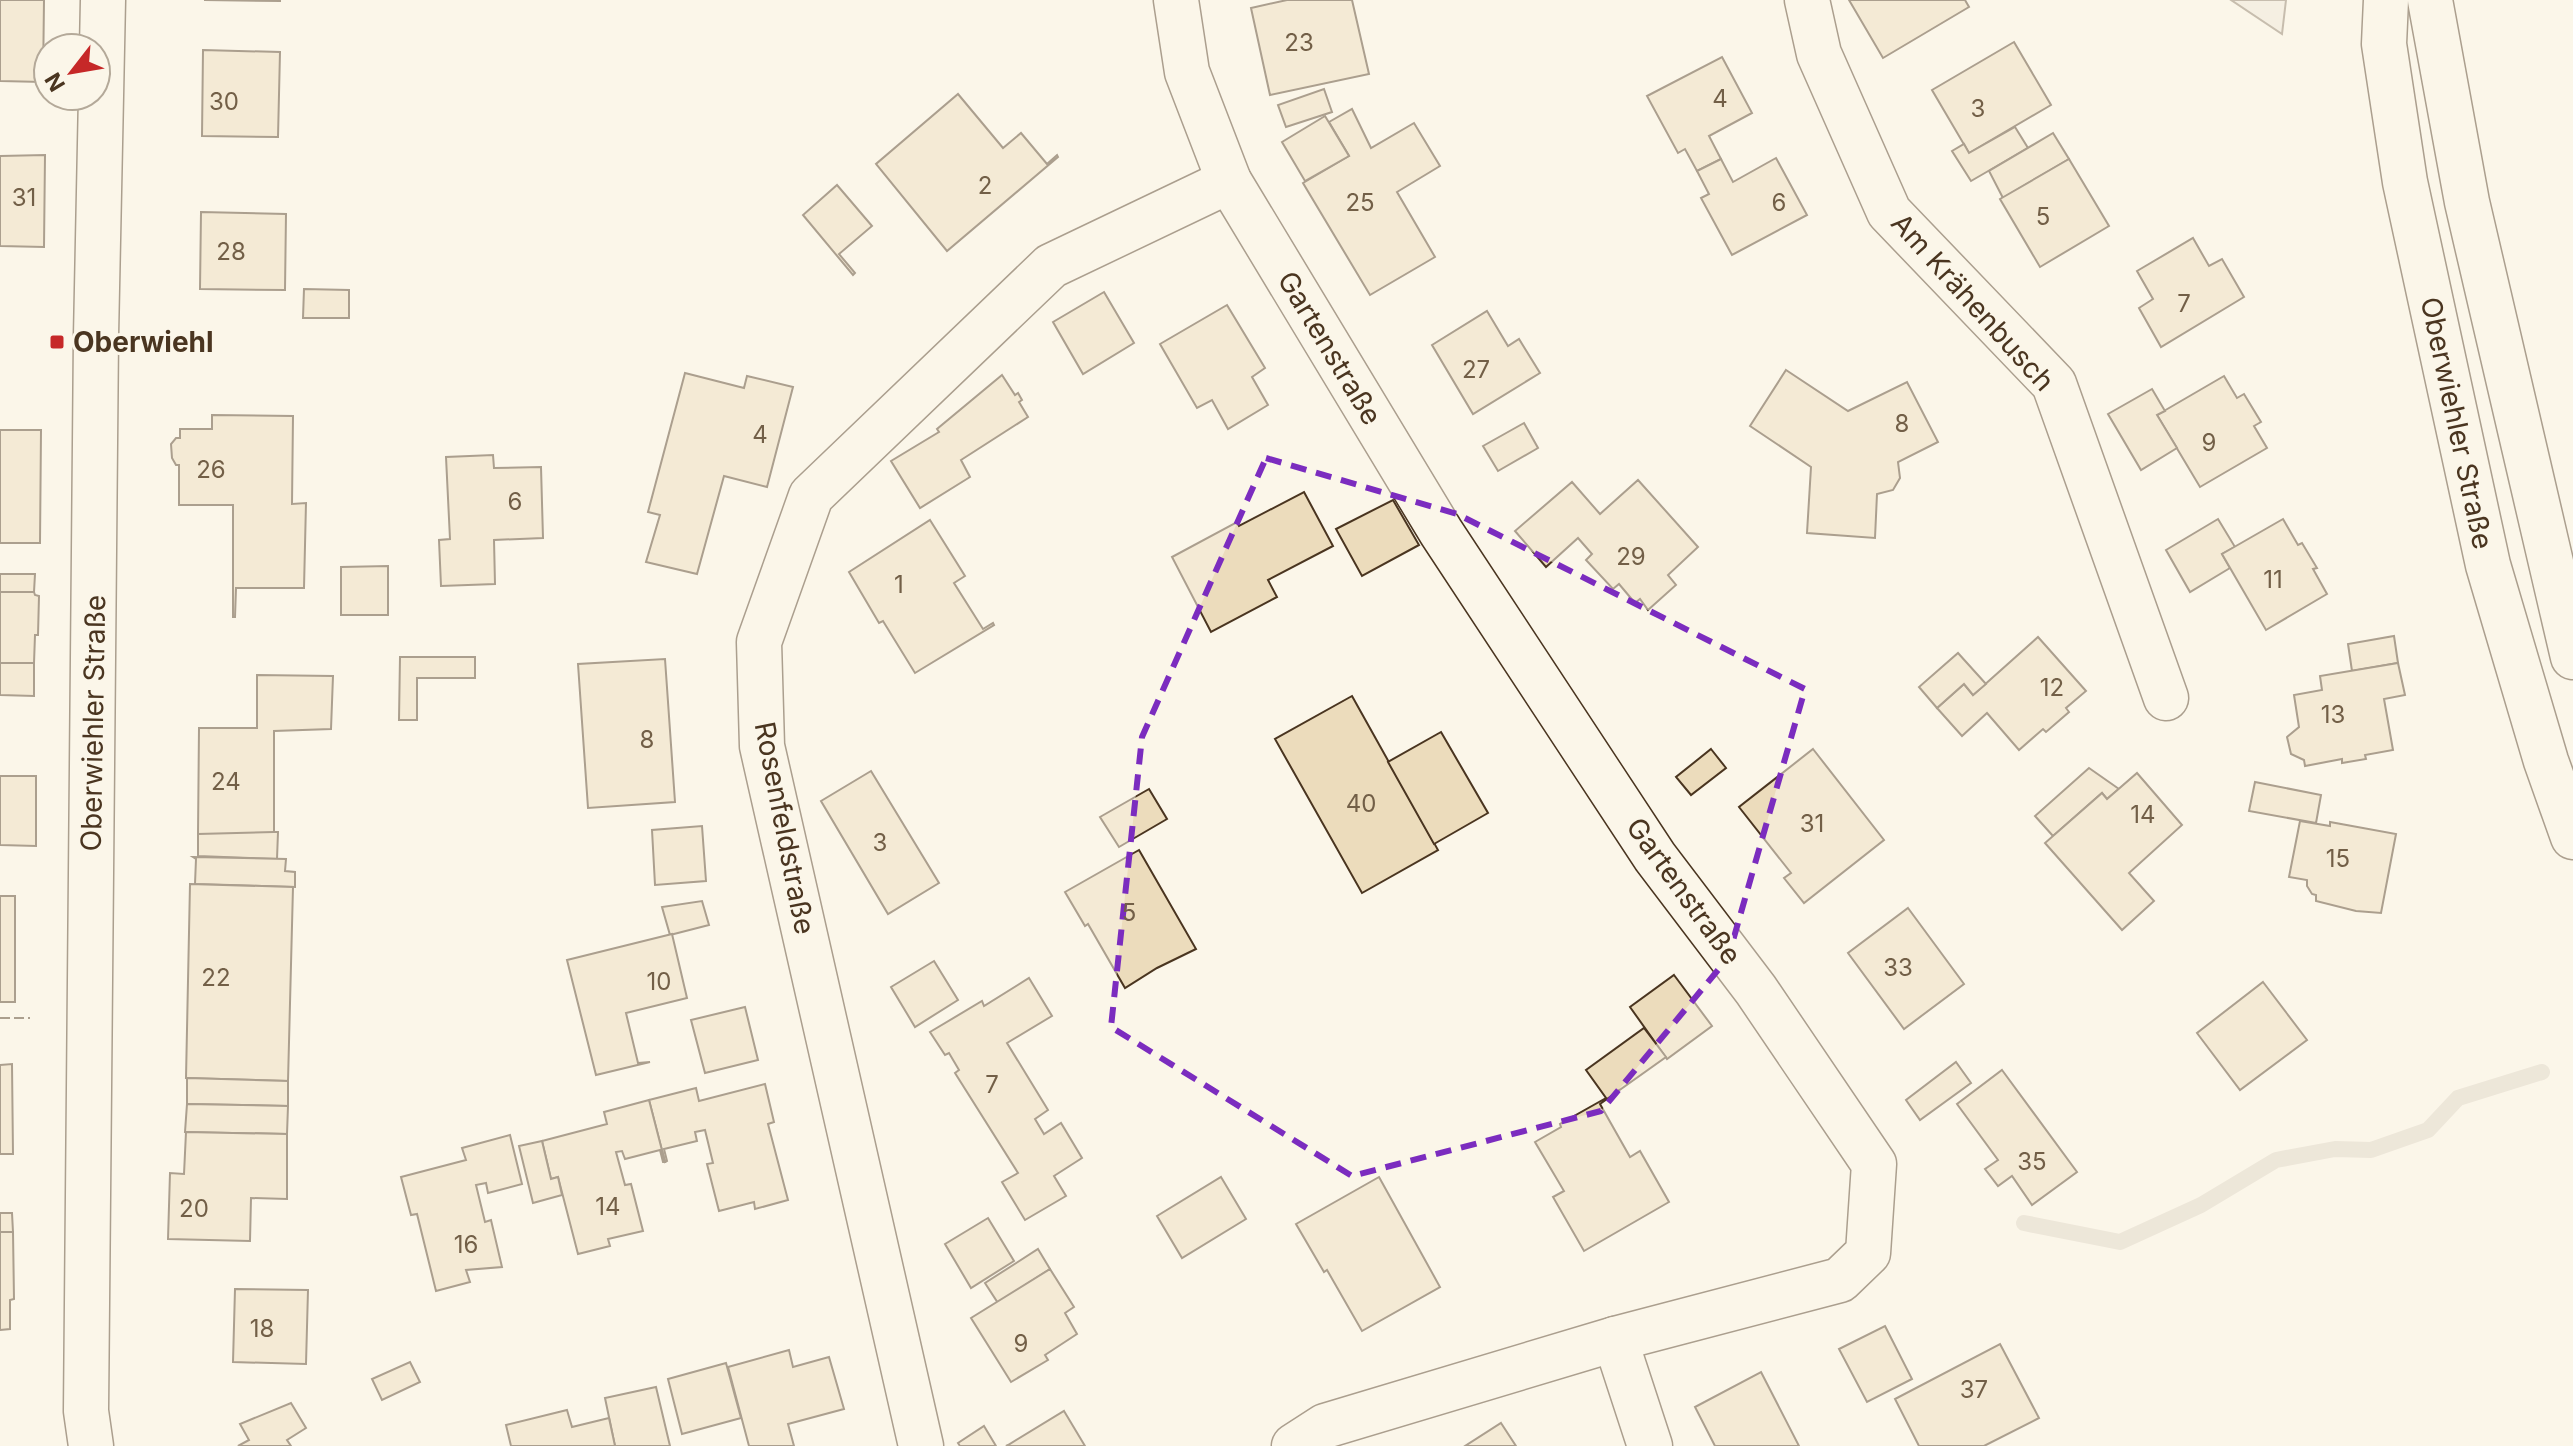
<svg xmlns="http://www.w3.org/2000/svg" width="2573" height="1446" font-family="Inter,sans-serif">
<rect width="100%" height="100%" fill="#fbf6e9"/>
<polygon fill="#ede7d9" stroke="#887966" stroke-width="2" points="2231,0 2286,0 2282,34"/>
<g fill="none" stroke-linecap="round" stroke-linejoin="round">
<polyline stroke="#dcd4c6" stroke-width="16" points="2024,1223 2120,1242 2201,1205 2276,1160 2335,1149 2371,1150 2428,1130 2458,1098 2542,1072"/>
</g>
<g fill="#ecdcbc" stroke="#4a3520" stroke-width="2">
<polygon points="0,0 44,0 43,82 0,81"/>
<polygon points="204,0 280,0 280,1"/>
<polygon points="1287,0 1352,0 1369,74 1270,95 1251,8"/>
<polygon points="1849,0 1965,0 1969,7 1883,58"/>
<polygon points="2014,42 2051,105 1969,153 1932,90"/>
<polygon points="203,50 280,52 278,137 202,136"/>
<polygon points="1722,57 1752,113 1709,136 1721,159 1697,171 1685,149 1678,153 1647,96"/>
<polygon points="1324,89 1332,112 1286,127 1278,105"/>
<polygon points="958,94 1003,148 1021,133 1047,164 1057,155 1058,157 947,251 876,164"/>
<polygon points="1352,109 1371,148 1414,123 1440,166 1397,192 1435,257 1370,295 1303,183 1349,156 1329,122"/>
<polygon points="1325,116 1349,156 1305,181 1282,142"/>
<polygon points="2015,127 2028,148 1971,181 1952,151 1964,144 1969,153"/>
<polygon points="2053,133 2069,159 2003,198 1989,171"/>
<polygon points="45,155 44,247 0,246 0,156"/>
<polygon points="1776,158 1807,215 1732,255 1701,198 1709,194 1697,171 1721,159 1733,182"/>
<polygon points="2069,159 2109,226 2040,267 2000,199"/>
<polygon points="837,185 872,226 839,254 855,273 853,275 803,215"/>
<polygon points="201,212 286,214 285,290 200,289"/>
<polygon points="2193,238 2209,266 2222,259 2244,297 2161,347 2139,308 2153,299 2137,271"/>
<polygon points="304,289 349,290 349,318 303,318"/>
<polygon points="1104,292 1134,343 1083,374 1053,322"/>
<polygon points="1227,305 1265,368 1252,377 1268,405 1228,429 1212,400 1197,408 1160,344"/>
<polygon points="1487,311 1508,346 1519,339 1540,373 1473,414 1432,345"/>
<polygon points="1786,370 1848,411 1907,382 1938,442 1898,462 1900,478 1893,490 1877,494 1875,538 1807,533 1811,467 1750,426"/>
<polygon points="685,373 744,388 747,376 793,387 767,487 724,476 697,574 646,562 660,515 648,512"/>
<polygon points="1002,375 1015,395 1018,393 1022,400 1019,402 1028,417 961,460 970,477 920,508 891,461 939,432 937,429"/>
<polygon points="2224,376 2237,398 2244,394 2261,422 2254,426 2267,448 2200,487 2157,415"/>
<polygon points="2152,389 2165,411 2157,415 2177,448 2141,470 2108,414"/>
<polygon points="212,415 293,416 292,504 306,503 304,588 236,588 235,617 233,617 233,505 179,505 179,465 176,465 172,458 171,444 176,438 180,438 180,429 212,429"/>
<polygon points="1524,423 1538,448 1498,471 1483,446"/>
<polygon points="0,430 41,430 40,543 0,543"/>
<polygon points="493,455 494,468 541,467 543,538 494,540 495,584 441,586 439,540 450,539 446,457"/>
<polygon points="1638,480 1698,547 1668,575 1676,585 1648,610 1640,599 1635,603 1619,584 1613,589 1586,560 1592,554 1578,538 1546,567 1515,531 1572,482 1600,514"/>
<polygon points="1304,492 1333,546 1268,580 1277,597 1211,632 1172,557 1237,522 1239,526"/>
<polygon points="1393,500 1419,545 1362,576 1336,529"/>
<polygon points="2218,519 2235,547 2222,554 2230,568 2190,592 2166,550"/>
<polygon points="2283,519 2298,545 2302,543 2317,568 2313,569 2327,594 2266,630 2222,554"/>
<polygon points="930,520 965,576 954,583 983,629 993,623 994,625 915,673 883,621 879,623 849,572"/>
<polygon points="388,566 388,615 341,615 341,567"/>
<polygon points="0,574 35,574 34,592 0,592"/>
<polygon points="0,592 34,592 35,595 39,596 38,635 35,635 34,663 0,663"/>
<polygon points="2394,636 2398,663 2352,671 2348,644"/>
<polygon points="2038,637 2086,691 2066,708 2069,712 2046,732 2043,729 2019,750 1987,713 1962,736 1937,708 1964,684 1973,695"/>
<polygon points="1958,653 1986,684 1973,695 1964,684 1937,708 1919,687"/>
<polygon points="400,657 475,657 475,678 417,678 417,720 399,720"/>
<polygon points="665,659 675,802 588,808 578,664"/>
<polygon points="0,663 34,663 34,696 0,695"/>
<polygon points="2398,663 2405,695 2384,699 2393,750 2365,755 2366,759 2342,763 2342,759 2305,766 2304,760 2291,754 2287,737 2299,727 2294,695 2322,690 2320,676"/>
<polygon points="257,675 333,676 331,729 274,731 274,834 198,834 199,728 257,728"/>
<polygon points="1352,696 1438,850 1362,893 1275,739"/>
<polygon points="1441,732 1488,813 1434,844 1388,762"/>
<polygon points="1711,749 1726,768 1691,795 1676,777"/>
<polygon points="1813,749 1884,840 1804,903 1784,878 1791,873 1739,807"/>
<polygon points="2089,768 2119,789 2107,799 2102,793 2053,836 2035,816"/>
<polygon points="871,771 939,883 888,914 821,801"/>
<polygon points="2137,773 2182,825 2129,873 2154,901 2122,930 2045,843 2102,793 2107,799"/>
<polygon points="0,776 36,776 36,846 0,845"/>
<polygon points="2255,782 2321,795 2316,823 2249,811"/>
<polygon points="1149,789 1167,819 1119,847 1100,817"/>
<polygon points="2300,821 2330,826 2330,822 2396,834 2381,913 2356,911 2316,901 2316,895 2312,894 2307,886 2307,880 2289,877"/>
<polygon points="702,826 706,881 655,885 652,830"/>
<polygon points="274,832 278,832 277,859 198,856 198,834"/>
<polygon points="1139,850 1196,949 1157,968 1125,988 1088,924 1085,926 1065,892"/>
<polygon points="193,857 286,859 285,871 295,872 295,887 195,884 196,859"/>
<polygon points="190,884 293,887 288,1081 186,1078"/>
<rect x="0" y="896" width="15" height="106"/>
<polygon points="702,901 709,925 670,935 662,907"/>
<polygon points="1908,908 1964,984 1904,1029 1848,953"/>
<polygon points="672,934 687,998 626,1013 638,1063 650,1062 596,1075 567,960"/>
<polygon points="934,961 958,1000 915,1027 891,987"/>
<polygon points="1674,975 1712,1026 1667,1059 1630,1007"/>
<polygon points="1029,978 1052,1016 1007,1043 1048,1110 1035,1119 1044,1134 1061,1123 1082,1158 1054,1176 1066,1196 1025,1220 1002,1182 1018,1173 955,1073 959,1070 949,1053 945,1055 930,1032 982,1001 984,1006"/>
<polygon points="2263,982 2307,1040 2240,1090 2197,1033"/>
<polygon points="745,1007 758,1060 705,1073 691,1020"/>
<polygon points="1644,1028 1666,1057 1600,1104 1630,1157 1640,1151 1669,1202 1584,1251 1553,1197 1564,1191 1535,1142 1561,1127 1560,1124 1606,1098 1586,1070"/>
<polygon points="1956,1062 1971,1083 1920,1120 1906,1100"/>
<polygon points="12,1064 13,1154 0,1154 0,1065"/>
<polygon points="2002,1070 2077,1172 2032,1205 2012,1176 1998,1186 1985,1169 1998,1160 1957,1104"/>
<polygon points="187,1078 288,1081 288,1106 187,1104"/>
<polygon points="765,1084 774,1122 768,1124 788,1200 755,1209 754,1202 719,1211 707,1164 713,1163 705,1130 695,1132 697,1141 664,1149 667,1161 665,1162 649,1100 696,1088 699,1101"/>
<polygon points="649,1100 665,1162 663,1162 660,1150 625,1159 622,1151 616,1152 625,1185 631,1184 643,1231 608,1239 610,1246 578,1254 558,1177 551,1179 542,1141 607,1124 604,1112"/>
<polygon points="187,1104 288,1106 287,1134 185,1132"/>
<polygon points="186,1132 287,1134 287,1199 251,1198 250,1241 168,1239 170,1173 184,1174"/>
<polygon points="510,1135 522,1184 488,1193 486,1183 476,1185 485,1222 491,1220 502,1267 466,1270 470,1282 436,1291 417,1214 411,1215 401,1177 466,1160 462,1148"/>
<polygon points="542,1141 551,1179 558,1177 562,1195 533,1203 519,1146"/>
<polygon points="1221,1177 1246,1219 1182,1258 1157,1216"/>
<polygon points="1379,1177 1440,1287 1362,1331 1327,1270 1324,1272 1296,1224"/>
<polygon points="0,1213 12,1213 13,1232 0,1232"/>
<polygon points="988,1218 1014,1261 971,1288 945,1244"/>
<polygon points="0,1232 13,1232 14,1299 10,1300 10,1329 0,1330"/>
<polygon points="1038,1249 1050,1269 998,1303 985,1283"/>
<polygon points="1050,1269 1074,1307 1065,1313 1077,1334 1045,1355 1048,1360 1011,1382 971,1318"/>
<polygon points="235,1289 308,1290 306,1364 233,1362"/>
<polygon points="1885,1326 1912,1379 1867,1402 1839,1349"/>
<polygon points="2000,1344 2039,1418 1984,1446 1919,1446 1895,1399"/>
<polygon points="789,1350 793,1367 829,1357 844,1409 788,1424 794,1446 749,1446 728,1367"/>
<polygon points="410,1362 420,1382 382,1400 372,1379"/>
<polygon points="726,1363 741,1418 682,1434 668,1379"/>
<polygon points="1761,1372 1799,1446 1715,1446 1695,1407"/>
<polygon points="656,1387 670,1446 615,1446 605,1398"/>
<polygon points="291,1403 306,1428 287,1440 291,1446 238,1446 249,1440 240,1424"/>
<polygon points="567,1410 572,1427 609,1418 615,1446 511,1446 506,1425"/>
<polygon points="1064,1411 1085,1446 1006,1446 1008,1445"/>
<polygon points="1501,1423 1516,1446 1465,1446"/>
<polygon points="984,1426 996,1446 960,1446 958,1443"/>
</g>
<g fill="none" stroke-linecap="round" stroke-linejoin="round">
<g stroke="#4a3520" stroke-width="47">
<g id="street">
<polyline points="1176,0 1187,72 1229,181 1441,532 1655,857 1756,990 1874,1164 1868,1253 1840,1280 1615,1339 1325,1426 1294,1446"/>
<polyline points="1807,0 1819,54 1889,212 2054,384 2166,698"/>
<polyline points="1615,1339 1650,1446"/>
<polyline points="91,1446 86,1411 96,336 103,0"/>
<polyline points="921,1446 762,746 759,642 811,496 1051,266 1229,181"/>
</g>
</g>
<g stroke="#4a3520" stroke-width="47">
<g id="primary">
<polyline points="2386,0 2384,44 2405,182 2488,565 2546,761 2573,837"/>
<polyline points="2430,0 2467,202 2573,657"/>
</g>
</g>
<use href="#street" stroke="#fbf6e9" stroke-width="44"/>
<use href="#primary" stroke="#fbf6e9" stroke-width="44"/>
<polyline stroke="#4a3520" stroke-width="2" stroke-dasharray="10 4" stroke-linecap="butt" points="0,1018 30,1018"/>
</g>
<path d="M0 0H2573V1446H0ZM1266 458 1457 514 1805 689 1728 958 1601 1111 1352 1176 1111 1027 1142 737Z" fill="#fbf6e9" fill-opacity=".55" fill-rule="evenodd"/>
<path fill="none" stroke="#7b2cbf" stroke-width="6" stroke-dasharray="16 10" stroke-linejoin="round" d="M1266 458 1457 514 1805 689 1728 958 1601 1111 1352 1176 1111 1027 1142 737Z"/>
<rect fill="#c62828" stroke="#fbf6e9" stroke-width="3" x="49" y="334" width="16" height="16" rx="4"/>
<g text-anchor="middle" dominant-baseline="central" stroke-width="6" stroke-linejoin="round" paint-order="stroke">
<g font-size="24" fill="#725f47">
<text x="1299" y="42">23</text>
<text x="1720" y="98">4</text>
<text x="224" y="101">30</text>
<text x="1978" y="108">3</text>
<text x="985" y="185">2</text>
<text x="24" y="197">31</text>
<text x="1360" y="202">25</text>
<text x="1779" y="202">6</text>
<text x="2043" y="216">5</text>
<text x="231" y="251">28</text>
<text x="2184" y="303">7</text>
<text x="1476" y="369">27</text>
<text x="1902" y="423">8</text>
<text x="760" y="434">4</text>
<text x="2209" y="442">9</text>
<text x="211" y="469">26</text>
<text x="515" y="501">6</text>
<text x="1631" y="556">29</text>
<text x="2273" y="579">11</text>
<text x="899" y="584">1</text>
<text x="2052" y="687">12</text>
<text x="2333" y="714">13</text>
<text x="647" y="739">8</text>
<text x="226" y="781">24</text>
<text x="1361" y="803">40</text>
<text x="2143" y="814">14</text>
<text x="1812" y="823">31</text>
<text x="880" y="842">3</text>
<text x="2338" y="858">15</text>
<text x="1129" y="912">5</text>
<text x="1898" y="967">33</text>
<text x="216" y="977">22</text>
<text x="659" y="981">10</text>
<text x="992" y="1084">7</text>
<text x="2032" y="1161">35</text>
<text x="608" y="1206">14</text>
<text x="194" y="1208">20</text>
<text x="466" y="1244">16</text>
<text x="262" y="1328">18</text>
<text x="1021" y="1343">9</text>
<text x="1974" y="1389">37</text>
</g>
<g font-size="28" fill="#4a3520" stroke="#fbf6e9">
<text transform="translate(1973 302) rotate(48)">Am Krähenbusch</text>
<text transform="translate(1330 348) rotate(59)">Gartenstraße</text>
<text transform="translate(2457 423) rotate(78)">Oberwiehler Straße</text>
<text transform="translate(93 723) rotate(-89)">Oberwiehler Straße</text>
<text transform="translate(785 828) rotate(79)">Rosenfeldstraße</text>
<text transform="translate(1684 891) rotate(54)">Gartenstraße</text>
</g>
<g font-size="28" font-weight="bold" fill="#4a3520" stroke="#fbf6e9" text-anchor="start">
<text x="73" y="342">Oberwiehl</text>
</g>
</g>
<g transform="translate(72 72) rotate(239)"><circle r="38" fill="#fbf6e9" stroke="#b4a999" stroke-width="2"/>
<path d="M0-6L14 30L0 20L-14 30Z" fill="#c62828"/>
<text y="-12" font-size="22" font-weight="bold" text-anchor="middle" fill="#4a3520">N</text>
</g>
</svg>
